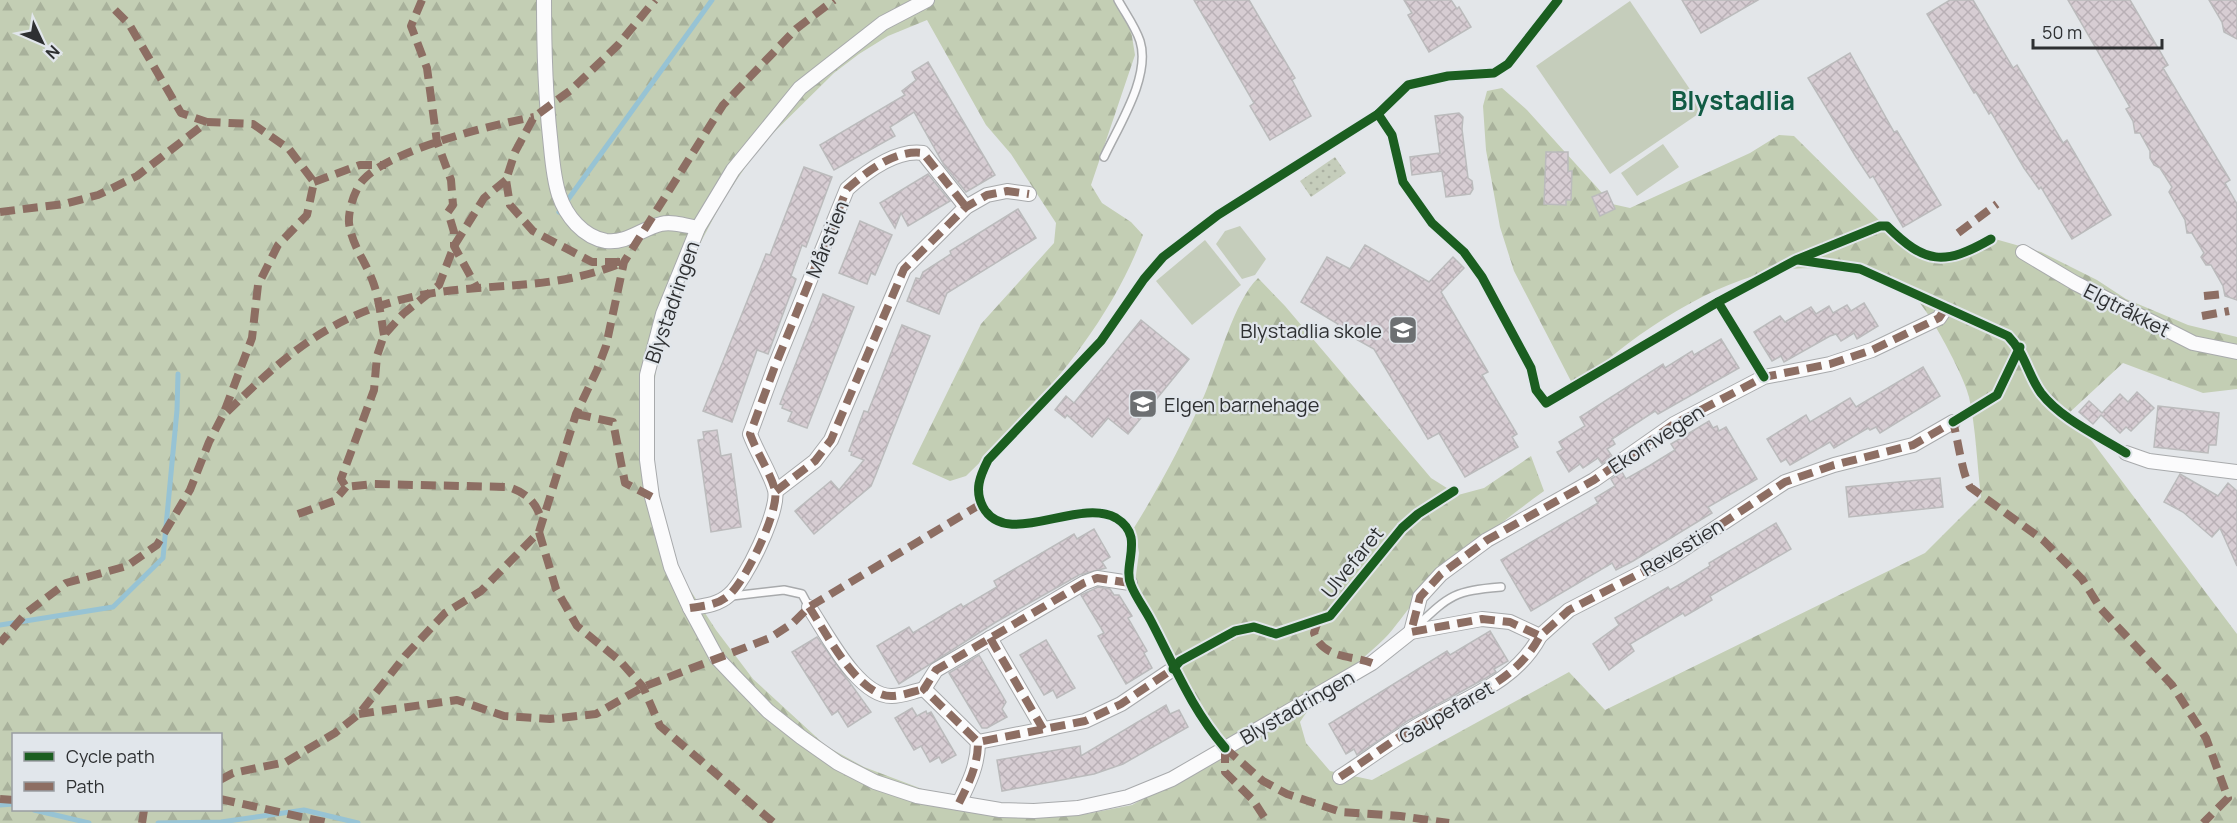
<svg xmlns="http://www.w3.org/2000/svg" width="2237" height="823" font-family="Manrope,sans-serif">
<defs>
<pattern id="forest-firs" width="22" height="20" patternUnits="userSpaceOnUse" patternTransform="scale(1.5)"><rect width="22" height="20" fill="#c3ceb4"/><path d="M5 1l3.5 6h-7zM16 11l3.5 6h-7z" fill="#a8b19b"/></pattern>
<pattern id="park-dots" width="8" height="8" patternUnits="userSpaceOnUse" patternTransform="scale(1.5)"><rect width="8" height="8" fill="#c5cdbb"/><path d="M2 2h.1M6 6h.1" fill="none" stroke="#aab0a1" stroke-width="1.8" stroke-linecap="round"/></pattern>
<pattern id="building-cross-hatch" width="8" height="8" patternUnits="userSpaceOnUse" patternTransform="scale(1.5)"><rect width="8" height="8" fill="#d7cdd3"/><path d="M0 0l8 8M0 8l8-8" fill="none" stroke="#b9b0b6"/></pattern>
</defs>
<rect width="100%" height="100%" fill="#e3e6e9"/>
<path fill="url(#forest-firs)" fill-rule="evenodd" d="M0 0H1116L1130 24 1135 55 1091 185 1102 203 1131 222 1143 235C1109 327 1036 408 966 476L950 481 912 464 981 324 1054 243 1056 223 1011 154 986 125 927 20 888 36 859 54 834 73 759 147 723 200 676 289 657 358 648 453 674 565 716 630 753 679 826 746 864 767 938 795 1035 816 1086 814 1132 805 1160 789 1193 775 1215 753V731L1147 613 1135 582 1139 553 1136 535 1132 531C1159 488 1183 442 1204 396 1218 364 1234 301 1258 278L1285 306 1431 478 1458 495 1484 488 1531 456 1544 491C1498 524 1455 560 1416 600 1404 613 1396 627 1384 639 1355 667 1322 688 1300 722L1306 743 1330 771 1372 780 1569 672 1605 710 1925 553 1981 497C1977 464 1976 429 1969 397 1965 378 1932 316 1918 301 1900 280 1867 270 1840 269 1817 268 1791 267 1768 272 1700 288 1624 341 1575 389L1514 271 1500 227 1486 150 1483 106 1487 91 1502 88 1527 110 1612 204 1630 208 1750 153 1779 135 1794 136 1898 239 1927 254 1959 253 1995 239 2041 252 2097 280 2126 299 2188 325 2237 337V389L2203 393 2123 363 2070 412 2237 634V823H0ZM14 734H220V810H14Z"/>
<polygon fill="url(#park-dots)" points="1335,157 1346,173 1311,197 1300,181"/>
<g fill="#c5cdbb">
<polygon points="1630,1 1704,110 1610,174 1536,66"/>
<polygon points="1663,144 1679,167 1637,196 1621,173"/>
<polygon points="1240,226 1266,259 1255,275 1242,279 1216,244 1225,231"/>
<polygon points="1205,240 1241,285 1192,325 1156,281"/>
</g>
<g fill="none" stroke-linecap="round" stroke-linejoin="round">
<g stroke="#97c3d4" stroke-width="5">
<polyline points="559,212 712,0"/>
<polyline points="0,625 113,607 163,558 177,410 178,374"/>
<polyline points="0,805 14,804"/>
<polyline points="34,810 89,823"/>
<polyline points="158,823 221,822 304,810 358,823"/>
</g>
</g>
<g fill="url(#building-cross-hatch)" stroke="#bbbbbc" stroke-width="1.5">
<polygon points="1194,0 1249,0 1295,78 1292,80 1311,116 1270,140 1250,106 1254,103"/>
<polygon points="1404,0 1451,0 1457,9 1459,7 1471,27 1429,52 1408,15 1412,13"/>
<polygon points="1682,0 1758,0 1701,33"/>
<polygon points="1950,0 1973,0 2013,68 2017,65 2063,143 2067,140 2111,215 2072,239 2041,187 2039,189 2024,168 1991,112 1989,114 1976,92 1974,93 1927,14"/>
<polygon points="2068,0 2130,0 2168,65 2163,68 2230,180 2225,183 2237,204 2237,300 2225,296 2223,286 2211,265 2206,265 2201,257 2204,253 2192,233 2187,233 2185,220 2169,192 2172,187 2160,168 2154,165 2150,158 2150,151 2140,133 2135,133 2133,121 2126,109 2130,107"/>
<polygon points="2209,0 2237,0 2237,39 2224,32 2222,22"/>
<polygon points="1850,53 1894,132 1897,131 1941,205 1903,227 1873,176 1870,178 1856,157 1808,78"/>
<polygon points="928,62 995,175 966,192 944,165 914,112 890,127 895,136 834,170 820,145 905,95 902,91 916,80 912,72"/>
<polygon points="1459,113 1463,117 1462,129 1468,178 1472,181 1473,189 1470,194 1446,197 1442,171 1412,175 1410,157 1440,153 1435,116"/>
<polygon points="1546,152 1568,152 1568,171 1572,171 1571,200 1566,200 1566,205 1544,204"/>
<polygon points="804,167 832,177 806,247 802,245 791,276 796,279 768,354 757,350 732,422 703,411 766,254 770,255"/>
<polygon points="928,174 950,201 908,226 901,213 895,228 880,203"/>
<polygon points="1607,191 1615,209 1600,216 1592,197"/>
<polygon points="1018,209 1036,238 947,293 939,314 907,301 916,278 920,279 923,272 951,254 950,251"/>
<polygon points="860,221 892,235 875,275 871,273 867,284 839,273"/>
<polygon points="1365,245 1429,282 1453,257 1464,268 1441,292 1488,372 1482,375 1517,434 1512,437 1518,447 1465,477 1439,433 1428,439 1374,349 1336,328 1338,324 1301,302 1327,257 1350,269"/>
<polygon points="823,294 854,307 807,428 788,421 792,412 782,408 783,405 780,404"/>
<polygon points="1864,303 1878,326 1857,339 1854,333 1841,341 1836,334 1830,336 1784,362 1781,356 1772,361 1754,332 1780,316 1785,322 1811,307 1816,314 1829,306 1833,313 1847,305 1851,311"/>
<polygon points="1141,320 1189,359 1128,434 1108,418 1092,437 1067,415 1065,418 1055,410 1066,396 1074,403"/>
<polygon points="902,325 930,336 876,474 871,486 814,534 795,511 831,481 839,490 864,460 851,455 852,452 849,451 864,411 868,412"/>
<polygon points="1721,339 1739,368 1658,414 1655,411 1612,439 1615,444 1607,449 1612,456 1602,464 1598,458 1583,468 1580,464 1569,472 1557,452 1563,449 1559,442 1585,426 1580,417 1663,364 1665,368 1692,351 1694,355"/>
<polygon points="1923,367 1940,396 1880,433 1876,427 1870,430 1868,428 1834,448 1830,442 1790,465 1786,459 1781,462 1767,439 1806,415 1810,422 1850,398 1856,407"/>
<polygon points="2137,392 2154,408 2131,431 2126,427 2120,433 2101,415 2093,424 2079,412 2089,401 2102,413 2120,394 2128,402"/>
<polygon points="2158,406 2219,413 2216,445 2209,445 2208,453 2154,447"/>
<polygon points="1709,421 1713,428 1717,426 1719,431 1726,427 1757,479 1708,507 1712,513 1633,561 1616,570 1612,563 1531,611 1501,560 1598,503 1595,498 1615,486 1611,479 1622,472 1626,479 1649,466 1675,450 1671,444"/>
<polygon points="717,430 721,456 731,454 741,527 711,532 698,440 704,439 703,432"/>
<polygon points="2180,474 2218,496 2228,483 2237,491 2237,566 2220,528 2212,537 2183,512 2164,502"/>
<polygon points="1940,478 1943,507 1849,517 1846,487"/>
<polygon points="1776,523 1791,549 1710,596 1712,600 1697,609 1685,616 1683,613 1630,644 1634,651 1609,670 1593,644 1619,625 1615,618 1668,587 1670,590 1684,582 1710,566 1709,563"/>
<polygon points="1094,529 1110,557 1102,562 1106,568 1079,575 996,622 899,684 877,646 909,627 913,633 961,604 963,607 997,587 994,581 1074,534 1077,539"/>
<polygon points="1098,587 1110,589 1114,595 1119,595 1132,616 1128,618 1147,651 1144,653 1152,668 1126,684 1098,636 1104,633 1081,595"/>
<polygon points="1490,631 1508,661 1494,669 1496,672 1486,678 1409,720 1357,755 1354,749 1346,754 1329,724 1447,651 1450,655"/>
<polygon points="817,637 871,712 848,727 838,711 832,715 792,652"/>
<polygon points="1046,640 1075,688 1057,698 1053,690 1044,695 1020,655"/>
<polygon points="979,655 1006,702 1002,709 1007,717 987,728 982,728 949,673"/>
<polygon points="1166,705 1170,714 1179,710 1188,727 1123,764 1094,774 1002,791 997,760 1080,746 1081,756"/>
<polygon points="912,708 917,716 926,711 927,714 931,712 956,755 942,763 939,757 930,762 921,746 914,750 895,718"/>
</g>
<g fill="none" stroke-linecap="round" stroke-linejoin="round">
<g stroke="#a8aaac" stroke-width="10">
<g id="service">
<path d="M1104 157C1119 125 1151 76 1140 41 1135 26 1125 13 1118 0"/>
<polyline points="732,596 784,590 802,594 809,607"/>
<path d="M1415 628C1450 595 1453 591 1501 587"/>
</g>
</g>
<g stroke="#a8aaac" stroke-width="16">
<g id="minor">
<path d="M544 0C544 46 545 91 550 137 552 156 553 177 559 195 566 216 583 237 606 241 626 244 643 228 661 224 672 221 687 226 698 228"/>
<polyline points="927,0 883,23 800,88 733,170 698,228 663,314 647,375 647,460 652,497 671,567 690,608 717,658 737,679 768,711 801,737 838,763 875,782 917,796 1000,810 1034,811 1078,808 1128,797 1172,779 1372,663 1411,632 1482,619 1510,622 1540,636 1569,610 1670,558 1785,482 1834,465 1913,445 1953,422"/>
<polyline points="2023,252 2075,283 2193,343 2237,352"/>
<polyline points="2126,453 2149,461 2237,472"/>
<polyline points="776,491 815,461 831,440 904,269 966,207 987,195 1007,191 1029,194"/>
<polyline points="1130,583 1097,578 1084,583 936,670 924,689 978,742 1085,721 1121,704 1173,669"/>
<path d="M809 607C826 632 858 697 892 696 902 696 914 691 924 689"/>
<path d="M690 608C704 606 718 605 729 595 745 582 780 510 775 490 770 472 757 453 750 434L775 366 847 189C867 171 896 149 923 153L966 207"/>
<polyline points="1411,632 1420,597 1441,574 1487,540 1594,480 1674,424 1764,377 1830,364 1872,350 1939,318 1945,309"/>
<polyline points="990,638 1043,729"/>
<path d="M1340 777C1368 759 1395 738 1424 722 1467 697 1516 682 1540 636"/>
<path d="M959 803C969 783 978 765 978 742"/>
</g>
</g>
<use href="#service" stroke="#fbfbfc" stroke-width="7"/>
<use href="#minor" stroke="#fbfbfc" stroke-width="14"/>
<g stroke="#8d6e63" stroke-width="8" stroke-dasharray="15 8" stroke-linecap="butt">
<polyline points="422,0 411,26 427,68 437,142 451,180 453,205 448,212 454,232 454,246 478,290"/>
<polyline points="115,10 129,24 181,113 207,122"/>
<path d="M506 180 484 198 454 246 439 285 403 314 384 335 377 356 374 390 341 479 346 487 373 484 508 487C527 493 536 502 542 521"/>
<polyline points="314,182 360,165 386,165"/>
<polyline points="0,212 64,204 98,195 137,176 207,122 253,124 289,149 314,182 307,215 278,245 258,285 252,338 223,415 209,442 190,490 157,545 127,566 66,583 26,613 0,643"/>
<polyline points="1958,233 1997,204"/>
<polyline points="620,262 592,262 533,231 510,205 506,180 515,152 534,117 571,90 618,45 655,0"/>
<polyline points="2204,296 2224,294"/>
<path d="M1945 309 1939 318 1872 350 1830 364 1764 377 1674 424 1594 480 1487 540 1441 574 1420 597 1411 632 1482 619 1510 622 1540 636 1569 610 1670 558 1785 482 1834 465 1913 445 1953 422C1958 439 1962 474 1970 487L2043 540 2082 579 2101 609 2172 685 2206 738 2228 798 2203 823"/>
<polyline points="2202,316 2229,311"/>
<path d="M384 335C381 318 379 298 373 282 365 260 352 246 349 223 348 210 355 189 363 180 389 150 495 124 534 117"/>
<path d="M227 412C290 350 338 310 427 294 497 282 554 291 624 262"/>
<polyline points="576,414 613,422 625,483 652,497"/>
<polyline points="776,491 815,461 831,440 904,269 966,207 987,195 1007,191 1029,194"/>
<polyline points="298,514 334,501 346,487"/>
<polyline points="539,532 556,589 577,626 620,661 643,687 660,726 774,823"/>
<polyline points="1130,583 1097,578 1084,583 936,670 924,689 978,742 1085,721 1121,704 1173,669"/>
<path d="M809 607C826 632 858 697 892 696 902 696 914 691 924 689"/>
<path d="M690 608C704 606 718 605 729 595 745 582 780 510 775 490 770 472 757 453 750 434L775 366 847 189C867 171 896 149 923 153L966 207"/>
<path d="M1318 621 1314 633C1323 659 1351 655 1372 663"/>
<polyline points="990,638 1043,729"/>
<polyline points="359,714 457,700 504,716 550,719 596,714 643,687 770,638 793,623 809,607 981,504"/>
<polyline points="1225,748 1263,781 1287,794 1341,812 1400,816 1449,823"/>
<polyline points="1225,748 1225,772 1253,800 1268,823"/>
<path d="M1340 777C1368 759 1395 738 1424 722 1467 697 1516 682 1540 636"/>
<polyline points="220,780 233,773 286,762 335,733 359,714 405,656 445,613 481,591 539,532 576,414 597,370 606,346 624,262 723,105 796,29 834,0"/>
<polyline points="0,799 14,800"/>
<polyline points="220,799 329,823"/>
<path d="M959 803C969 783 978 765 978 742"/>
<polyline points="142,823 144,810"/>
</g>
<g stroke="#e1e6eb" stroke-width="13">
<g id="cycleway">
<path d="M1378 114 1392 135 1403 182 1432 223 1464 252 1482 277 1531 368 1536 390 1546 403 1718 302 1796 260 1880 226H1887C1925 264 1944 266 1991 239"/>
<path d="M1798 260 1860 269 2008 336C2025 353 2028 375 2041 393 2061 419 2099 436 2126 453"/>
<polyline points="1718,302 1764,377"/>
<polyline points="1953,422 1997,395 2020,347"/>
<polyline points="1173,669 1180,661 1235,631 1254,627 1276,634 1330,616 1402,528 1418,514 1454,491"/>
<path d="M1225 748C1191 708 1175 667 1151 621 1145 609 1136 598 1131 585 1122 564 1146 536 1116 518 1078 497 1006 550 983 507 974 490 980 476 988 460L1101 341 1144 279 1163 257 1218 215 1378 114 1408 85 1448 76 1494 73 1508 64 1558 0"/>
</g>
</g>
<use href="#cycleway" stroke="#1b5e20" stroke-width="9"/>
</g>
<defs>
<g id="school-square" transform="scale(1.5)"><rect x="-9" y="-9" width="18" height="18" rx="4" fill="#6d7072" stroke="#e1e6eb"/><path d="M0-5L7-2L0 1L-7-2ZM-4 1L0 2.5L4 1V4Q0 6-4 4Z" fill="#fff"/></g>
</defs>
<g fill-rule="evenodd">
<use href="#school-square" x="1403" y="330"/>
<use href="#school-square" x="1143" y="404"/>
</g>
<g text-anchor="middle" dominant-baseline="central" stroke-width="4.5" stroke-linejoin="round" paint-order="stroke">
<g font-size="20" fill="#2e3032" stroke="#e1e6eb">
<text transform="translate(827 239) rotate(-68)">Mårstien</text>
<text transform="translate(672 302) rotate(-71)">Blystadringen</text>
<text transform="translate(2127 310) rotate(27)">Elgtråkket</text>
<text transform="translate(1656 439) rotate(-33)">Ekornvegen</text>
<text transform="translate(1682 547) rotate(-31)">Revestien</text>
<text transform="translate(1352 562) rotate(-51)">Ulvefaret</text>
<text transform="translate(1297 707) rotate(-30)">Blystadringen</text>
<text transform="translate(1446 712) rotate(-30)">Gaupefaret</text>
</g>
<g font-size="20" fill="#2e3032" stroke="#e1e6eb" text-anchor="end">
<text x="1382" y="330">Blystadlia skole</text>
<text x="1164" y="404" text-anchor="start">Elgen barnehage</text>
</g>
<g font-size="26" font-weight="bold" fill="#115b44" stroke="#e1e6eb">
<text x="1733" y="100">Blystadlia</text>
</g>
</g>
<rect x="12" y="733" width="210" height="78" fill="#e1e6eb" stroke="#999da1" stroke-width="1.5"/>
<rect x="24" y="752" width="30" height="9" fill="#1b5e20" stroke="#999da1" stroke-width="1.5"/>
<text x="66" y="763" font-size="18" fill="#2e3032">Cycle path</text>
<rect x="24" y="782" width="30" height="9" fill="#8d6e63" stroke="#999da1" stroke-width="1.5"/>
<text x="66" y="793" font-size="18" fill="#2e3032">Path</text>
<g transform="translate(42 42) rotate(134)" stroke="#e1e6eb" stroke-width="4.5" paint-order="stroke">
<path d="M0-4.5L10 22L0 15L-10 22Z" fill="#2e3032"/>
<text y="-9" font-size="16" font-weight="bold" text-anchor="middle" fill="#2e3032">N</text>
</g>
<path d="M2033 39v9h129v-9" fill="none" stroke="#2e3032" stroke-width="3"/>
<text x="2042" y="39" font-size="18" fill="#2e3032" stroke="#e1e6eb" stroke-width="4.5" paint-order="stroke">50 m</text>
</svg>
